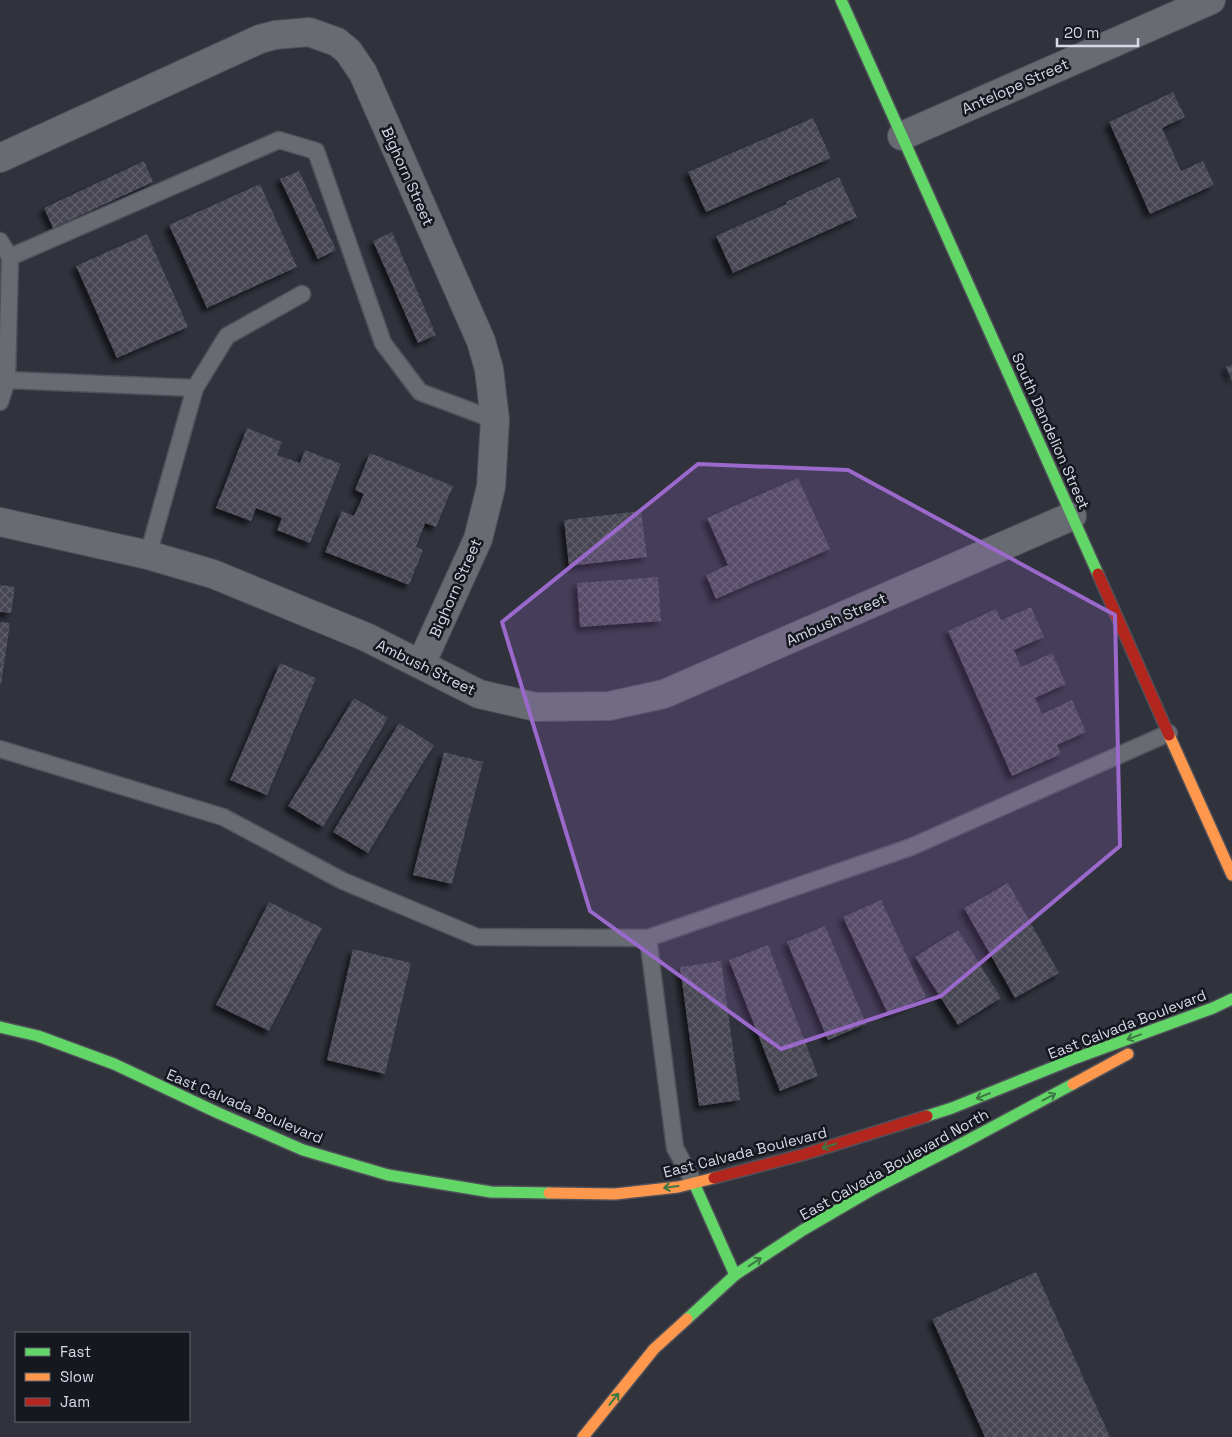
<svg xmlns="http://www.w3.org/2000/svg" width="1232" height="1437" font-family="'Space Grotesk',sans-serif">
<defs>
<pattern id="building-cross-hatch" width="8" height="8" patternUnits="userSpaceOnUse" patternTransform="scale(1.25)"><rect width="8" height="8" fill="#474652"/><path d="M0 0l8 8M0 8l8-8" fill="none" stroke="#61606b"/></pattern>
<filter id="shadow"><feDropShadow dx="-4.5" dy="4.5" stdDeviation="2.5" flood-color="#0009"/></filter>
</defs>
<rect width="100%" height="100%" fill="#30323c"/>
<g fill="url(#building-cross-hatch)" filter="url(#shadow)">
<polygon points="1173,92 1185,117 1162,128 1181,171 1203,161 1214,185 1150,214 1109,122"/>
<polygon points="813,118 831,158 706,212 688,172"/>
<polygon points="144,161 153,182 53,228 44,208"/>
<polygon points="299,171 336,250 318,259 280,179"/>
<polygon points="839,177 857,217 733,273 716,236 787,204 786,202"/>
<polygon points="260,184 297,267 207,308 169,225"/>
<polygon points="392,232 436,335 418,343 373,241"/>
<polygon points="147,234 188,327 117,358 76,266"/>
<polygon points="1232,365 1232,381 1226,367"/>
<polygon points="247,428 282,442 277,455 300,463 305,450 341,464 310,543 277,530 282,518 256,508 251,521 216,508"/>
<polygon points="370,453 453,486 436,527 425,523 416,547 423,550 409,585 325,552 342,511 354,516 364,494 355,490"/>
<polygon points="798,478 830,549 716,599 706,575 728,565 707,518"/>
<polygon points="641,511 647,557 569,566 564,520"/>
<polygon points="658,577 661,621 580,627 577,583"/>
<polygon points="0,585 15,587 11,613 0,612"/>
<polygon points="1031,607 1044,637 1014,650 1021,667 1052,653 1066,684 1035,698 1042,714 1072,700 1086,732 1057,745 1061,754 1012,776 948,631 996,609 1001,620"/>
<polygon points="0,622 10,623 1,685 0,684"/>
<polygon points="280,663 316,678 267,795 230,780"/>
<polygon points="354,698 388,718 323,827 288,806"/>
<polygon points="399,723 434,745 368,853 333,832"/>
<polygon points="444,752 483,762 452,884 413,875"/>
<polygon points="1008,883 1059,973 1015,998 964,908"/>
<polygon points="881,900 926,997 888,1014 843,917"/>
<polygon points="269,902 322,928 269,1031 216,1005"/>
<polygon points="825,926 866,1024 828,1040 787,942"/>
<polygon points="958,930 1001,998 958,1025 915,957"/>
<polygon points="768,945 818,1076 780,1091 729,960"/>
<polygon points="353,949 411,963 385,1074 327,1060"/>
<polygon points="721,961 740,1100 699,1106 680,967"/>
<polygon points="1036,1272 1110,1437 985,1437 932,1319"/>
</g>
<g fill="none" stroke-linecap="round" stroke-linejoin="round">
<g stroke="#4f5059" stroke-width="19">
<g id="lane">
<polyline points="0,241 10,257 279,140 316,151 383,343 420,392 495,420"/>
<polyline points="7,380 10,257"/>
<polyline points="0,402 7,380 195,388"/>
<polyline points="148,555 195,388 227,336 302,294"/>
<polyline points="0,749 223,817 343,881 477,937 648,938 911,847 1169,733"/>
<polyline points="648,938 675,1148 694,1183"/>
</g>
</g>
<g stroke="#4f5059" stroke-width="30">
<g id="street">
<polyline points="902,136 1211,0"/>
<polyline points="0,158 260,39 275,35 309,32 337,42 348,51 363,73 481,341 489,369 495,420 491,487 478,539 421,664"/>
<polyline points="0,522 148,555 213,574 366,637 479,694 536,707 609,706 664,694 1072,516"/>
</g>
</g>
<g stroke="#4f5059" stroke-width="14">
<g id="fast">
<polyline points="841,0 1098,574"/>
<polyline points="0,1027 38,1036 114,1064 216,1112 303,1150 388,1175 491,1192 549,1193"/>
<polyline points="927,1116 952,1108 1076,1058 1213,1008 1232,999"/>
<polyline points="694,1183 735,1275"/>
<polyline points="687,1319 735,1275 803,1230 875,1188 965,1142 1073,1084"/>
</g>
</g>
<g stroke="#4f5059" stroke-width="14">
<g id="slow">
<polyline points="1169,735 1232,875"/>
<polyline points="1073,1084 1128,1054"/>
<polyline points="549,1193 615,1194 678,1187 714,1178"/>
<polyline points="583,1437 654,1349 687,1319"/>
</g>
</g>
<g stroke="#4f5059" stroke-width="14">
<g id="jam">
<polyline points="1098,574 1169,735"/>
<polyline points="714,1178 805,1154 927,1116"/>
</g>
</g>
<use href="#lane" stroke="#696b73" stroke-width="16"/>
<use href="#street" stroke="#696b73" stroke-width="28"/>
<use href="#fast" stroke="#63d668" stroke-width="11"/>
<use href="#slow" stroke="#ff974d" stroke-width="11"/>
<use href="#jam" stroke="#b3261e" stroke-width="11"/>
</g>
<defs><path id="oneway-shaft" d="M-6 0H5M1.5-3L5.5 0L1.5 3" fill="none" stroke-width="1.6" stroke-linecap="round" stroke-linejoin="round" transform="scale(1.25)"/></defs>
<g stroke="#3c7744">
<use href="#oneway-shaft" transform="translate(1134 1037) rotate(160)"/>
<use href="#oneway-shaft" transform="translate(983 1096) rotate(158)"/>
<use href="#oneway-shaft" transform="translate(1049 1097) rotate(-28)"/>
<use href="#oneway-shaft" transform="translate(829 1146) rotate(163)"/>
<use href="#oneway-shaft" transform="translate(671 1187) rotate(173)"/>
<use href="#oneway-shaft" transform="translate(755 1262) rotate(-33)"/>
<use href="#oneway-shaft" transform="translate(614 1399) rotate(-51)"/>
</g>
<path fill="#9b69cc" fill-opacity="0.2" stroke="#9b69cc" stroke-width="4" stroke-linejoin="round" d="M698 464 848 470 1115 615 1120 846 941 996 781 1049 590 911 502 622Z"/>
<g text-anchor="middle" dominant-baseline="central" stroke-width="5" stroke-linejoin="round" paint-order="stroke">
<g font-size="15" fill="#d7d9e5" stroke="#161820">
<text transform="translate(1015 86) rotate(-24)">Antelope Street</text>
<text transform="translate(408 176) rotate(66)">Bighorn Street</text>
<text transform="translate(1051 431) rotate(66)">South Dandelion Street</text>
<text transform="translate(455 588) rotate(-66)">Bighorn Street</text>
<text transform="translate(836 619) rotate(-24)">Ambush Street</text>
<text transform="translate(426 667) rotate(26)">Ambush Street</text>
<text transform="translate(1127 1024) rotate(-21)">East Calvada Boulevard</text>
<text transform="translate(245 1106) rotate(23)">East Calvada Boulevard</text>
<text transform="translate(745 1152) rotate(-14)">East Calvada Boulevard</text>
<text transform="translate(894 1164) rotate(-29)">East Calvada Boulevard North</text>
</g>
</g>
<rect x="15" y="1332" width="175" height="90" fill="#161820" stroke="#63656f"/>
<rect x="25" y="1348" width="25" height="8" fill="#63d668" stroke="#63656f"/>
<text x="60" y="1357" font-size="15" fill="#d7d9e5">Fast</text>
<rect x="25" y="1373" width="25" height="8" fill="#ff974d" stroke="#63656f"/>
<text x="60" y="1382" font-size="15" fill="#d7d9e5">Slow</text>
<rect x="25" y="1398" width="25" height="8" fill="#b3261e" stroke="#63656f"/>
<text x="60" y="1407" font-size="15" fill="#d7d9e5">Jam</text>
<path d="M1057 38v8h81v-8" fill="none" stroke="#d7d9e5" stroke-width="2.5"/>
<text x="1064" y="38" font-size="15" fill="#d7d9e5" stroke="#161820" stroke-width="4" paint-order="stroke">20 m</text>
</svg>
